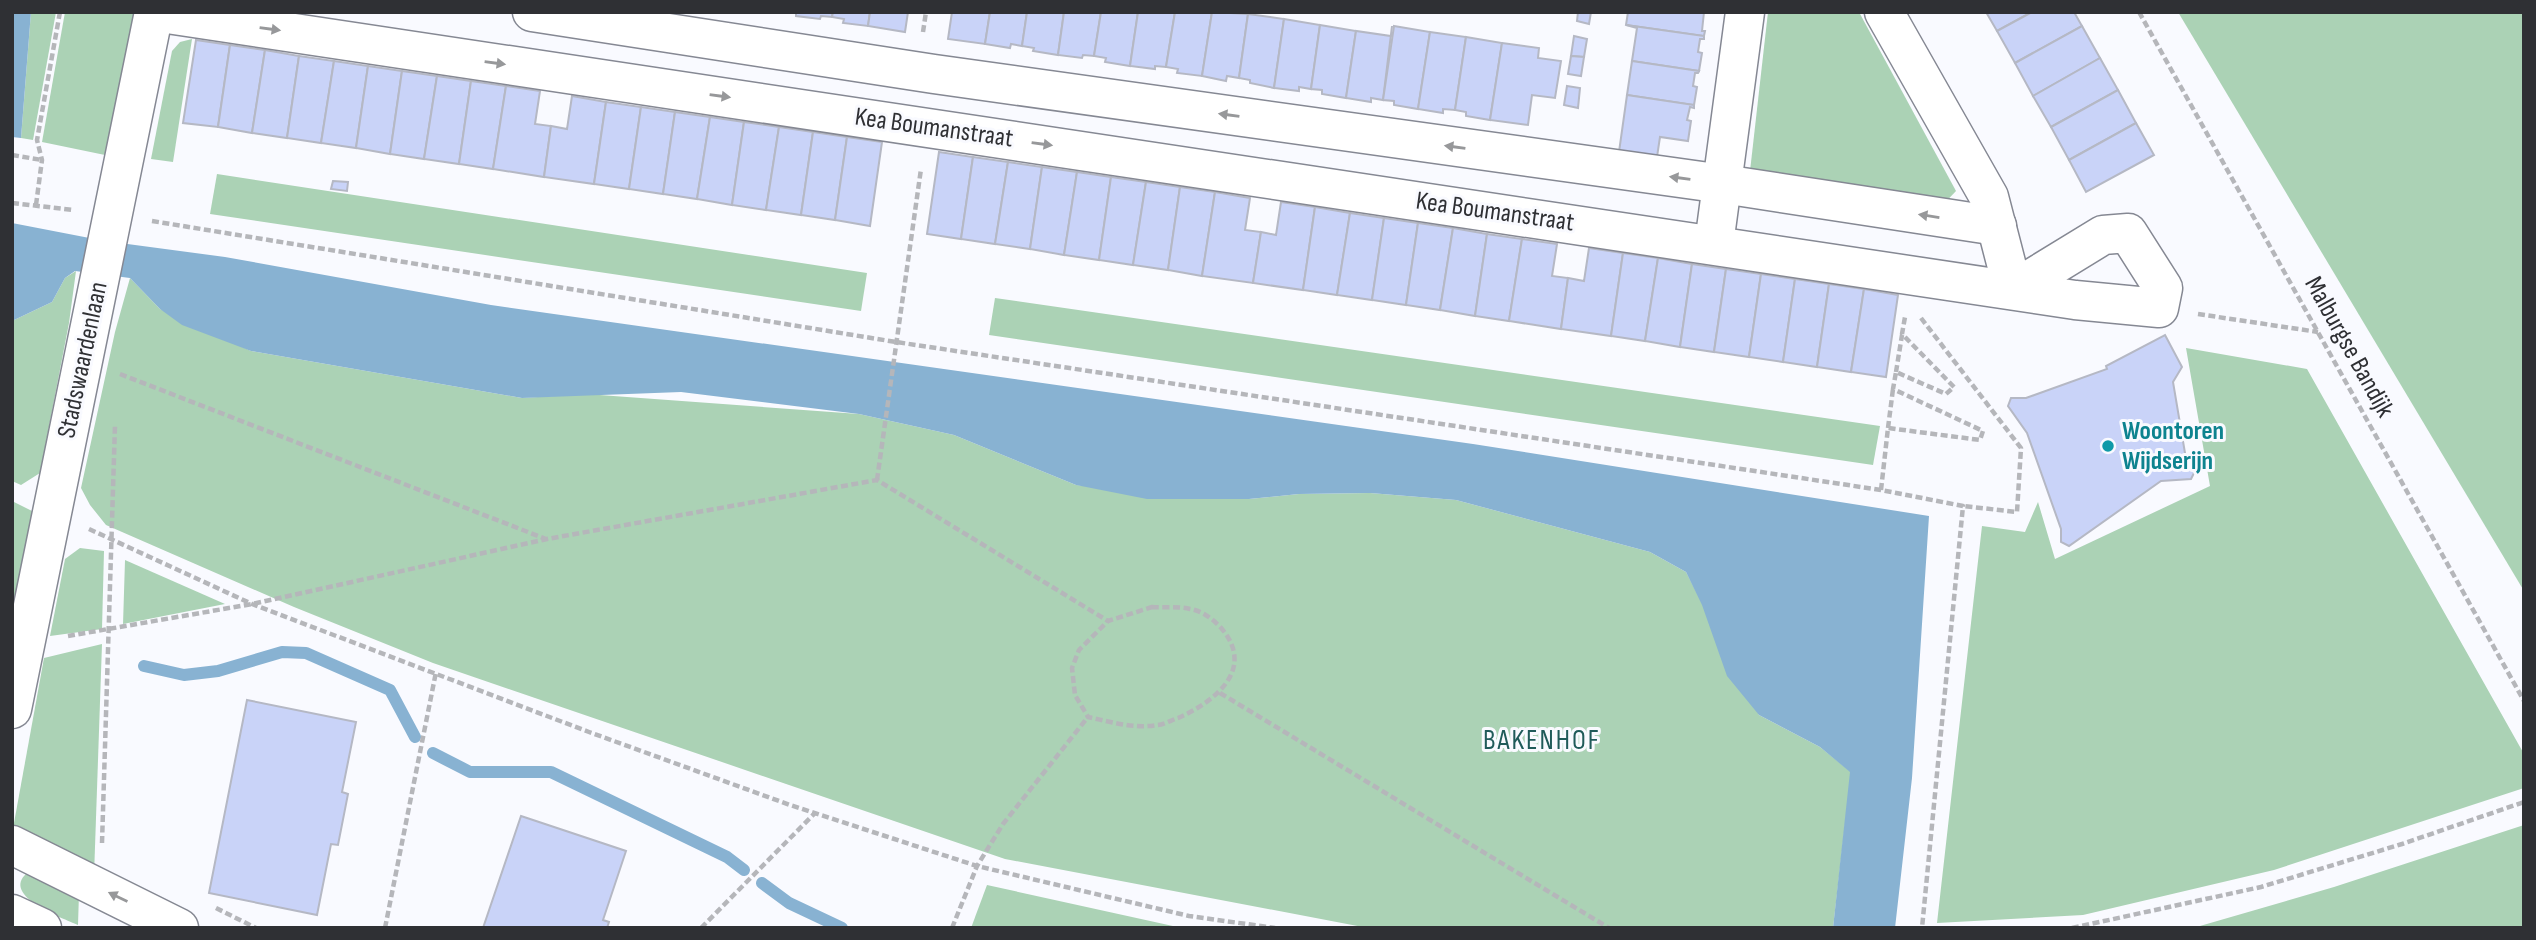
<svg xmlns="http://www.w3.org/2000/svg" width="2536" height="940" font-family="'Sofia Sans Condensed',sans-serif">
<rect width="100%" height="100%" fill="#f9faff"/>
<g fill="#abd2b5">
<polygon points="31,12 56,12 33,140 21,138"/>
<polygon points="65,12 134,12 105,155 42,142"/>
<polygon points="1768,12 1859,12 1956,191 1938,210 1749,180"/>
<polygon points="2178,12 2524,12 2524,591"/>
<polygon points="192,39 173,162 151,159 172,51 180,42"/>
<polygon points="217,174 867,273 861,311 210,214"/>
<polygon points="76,271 69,323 40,473 21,485 12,481 12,321 52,302 65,278"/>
<polygon points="130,278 160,309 251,351 522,398 586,394 859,414 954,435 1076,485 1249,499 1299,494 1370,493 1456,500 1650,552 1686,572 1759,715 1820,747 1851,772 1833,928 1368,928 1005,859 433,663 294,607 106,525 90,505 81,488 115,332"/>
<polygon points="995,298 1880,426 1873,465 989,335"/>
<polygon points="2186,348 2307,369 2524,754 2524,788 2274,870 2083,915 1937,923 1982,526 2025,532 2038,502 2055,559 2210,486"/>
<polygon points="12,501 32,511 15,603 12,602"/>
<polygon points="80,548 104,551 102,629 50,636 65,559"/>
<polygon points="125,560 225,604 123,624"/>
<polygon points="102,644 94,876 12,834 44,658"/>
<polygon points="2524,825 2524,928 2193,928 2334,887"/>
<path d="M27 873 79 893 78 925C63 918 0 896 27 873Z"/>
<polygon points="987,885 1182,928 971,928"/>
</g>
<g fill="#88b2d2">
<polygon points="12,12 31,12 21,138 12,137"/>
<polygon points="12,223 105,241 225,257 491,305 1473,444 1929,516 1912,778 1895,928 1833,928 1850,772 1820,747 1759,715 1727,676 1702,605 1686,572 1650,552 1456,500 1370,493 1299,494 1249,499 1147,499 1076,485 954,435 859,414 681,392 522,398 251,351 182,325 160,309 130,278 75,271 65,278 52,302 12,321"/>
</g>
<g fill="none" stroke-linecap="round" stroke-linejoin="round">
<g stroke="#88b2d2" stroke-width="12">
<polyline points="144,666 184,675 218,671 282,652 306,653 390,690 415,737"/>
<polyline points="433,753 470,772 551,772 727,857 744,870"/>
<polyline points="762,883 789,903 842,928"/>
</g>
</g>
<g fill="#c9d3f8" stroke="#b5b8c4" stroke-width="2">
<polygon points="796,12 833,12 832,17 821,16 820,19 796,16"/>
<polygon points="833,12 870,12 868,26 843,23 844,19 832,17"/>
<polygon points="870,12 908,12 905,32 868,26"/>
<polygon points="952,12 990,12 985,44 948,39"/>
<polygon points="990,12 1027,12 1022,46 1011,44 1010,48 985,44"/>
<polygon points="1027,12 1064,12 1058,55 1033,51 1034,48 1022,46"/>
<polygon points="1064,12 1101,12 1094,56 1083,55 1082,58 1058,55"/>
<polygon points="1101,12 1138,12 1130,66 1105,62 1106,58 1094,56"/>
<polygon points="1138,12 1175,12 1166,67 1155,66 1155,69 1130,66"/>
<polygon points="1175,12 1212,12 1202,76 1177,73 1178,69 1166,67"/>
<polygon points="1212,12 1248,14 1239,78 1227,76 1226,81 1202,76"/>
<polygon points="1578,12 1591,12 1589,24 1577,21"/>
<polygon points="1628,12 1704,12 1702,31 1705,31 1704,36 1626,25"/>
<polygon points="1986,12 2032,12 1997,31"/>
<polygon points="2032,12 2074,12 2082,26 2015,63 1997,31"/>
<polygon points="1248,14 1284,19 1274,88 1250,83 1250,80 1239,78"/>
<polygon points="1284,19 1320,25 1311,89 1299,87 1299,91 1274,88"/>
<polygon points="1320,25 1356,31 1346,98 1322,94 1322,90 1311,89"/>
<polygon points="1626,25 1704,36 1704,39 1700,39 1698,52 1702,53 1699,71 1632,61 1637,28"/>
<polygon points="1392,26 1383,100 1371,98 1371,102 1346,98 1356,31 1391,36"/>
<polygon points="1394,26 1430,32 1418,109 1394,105 1394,101 1383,100"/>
<polygon points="2082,26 2100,58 2033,96 2015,63"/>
<polygon points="1430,32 1466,37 1455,110 1443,109 1443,113 1418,109"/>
<polygon points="1574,36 1587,39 1584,57 1571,56"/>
<polygon points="1466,37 1502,43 1490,120 1466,116 1466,112 1455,110"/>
<polygon points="196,40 230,45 218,127 183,123"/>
<polygon points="1502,43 1539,48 1538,58 1561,61 1555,98 1532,95 1528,125 1490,120"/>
<polygon points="230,45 265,50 252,133 218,127"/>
<polygon points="265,50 299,56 287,138 252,133"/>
<polygon points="299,56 334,61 321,143 287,138"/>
<polygon points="1571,56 1584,57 1581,76 1568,74"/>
<polygon points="2100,58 2118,90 2051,127 2033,96"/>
<polygon points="334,61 368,66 356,148 321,143"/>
<polygon points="1632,61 1699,71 1698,73 1695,73 1693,86 1697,87 1694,105 1627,95"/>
<polygon points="368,66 402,71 390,154 356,148"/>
<polygon points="402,71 437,76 424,159 390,154"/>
<polygon points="437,76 471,81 459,164 424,159"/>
<polygon points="471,81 506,86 493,169 459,164"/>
<polygon points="506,86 540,91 535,124 551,126 544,177 493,169"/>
<polygon points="1567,86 1580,88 1578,108 1564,105"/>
<polygon points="2118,90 2136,123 2069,160 2051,127"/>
<polygon points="1627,95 1694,105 1694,108 1690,107 1687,120 1691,121 1688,141 1660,137 1657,157 1619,152"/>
<polygon points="572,96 606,102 594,184 544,177 551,126 567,129"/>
<polygon points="606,102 641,107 629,189 594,184"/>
<polygon points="641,107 675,112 663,194 629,189"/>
<polygon points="675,112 710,117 697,199 663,194"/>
<polygon points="710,117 744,122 732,205 697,199"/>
<polygon points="744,122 779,127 766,210 732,205"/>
<polygon points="2136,123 2154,155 2086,192 2069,160"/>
<polygon points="779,127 813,132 801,215 766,210"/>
<polygon points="813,132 847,137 835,220 801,215"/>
<polygon points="847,137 882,142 870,226 835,220"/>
<polygon points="939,152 973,157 961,239 927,234"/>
<polygon points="973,157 1008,162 995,244 961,239"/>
<polygon points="1008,162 1042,167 1030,249 995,244"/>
<polygon points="1042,167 1077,172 1064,255 1030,249"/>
<polygon points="1077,172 1111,177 1099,260 1064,255"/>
<polygon points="1111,177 1146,182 1133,265 1099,260"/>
<polygon points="333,181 348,182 347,191 331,189"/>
<polygon points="1146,182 1180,187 1168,270 1133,265"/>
<polygon points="1180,187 1215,192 1202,276 1168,270"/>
<polygon points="1215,192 1250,198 1245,230 1261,232 1253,283 1202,276"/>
<polygon points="1281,202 1315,207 1303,290 1253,283 1261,232 1276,235"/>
<polygon points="1315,207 1350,213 1337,295 1303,290"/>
<polygon points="1350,213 1384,218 1372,300 1337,295"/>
<polygon points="1384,218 1418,223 1406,305 1372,300"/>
<polygon points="1418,223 1453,228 1440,310 1406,305"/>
<polygon points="1453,228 1487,234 1475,316 1440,310"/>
<polygon points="1487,234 1522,239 1509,321 1475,316"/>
<polygon points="1522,239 1557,244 1552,276 1568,278 1561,329 1509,321"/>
<polygon points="1589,248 1623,253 1611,336 1561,329 1568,278 1584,281"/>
<polygon points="1623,253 1658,258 1645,341 1611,336"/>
<polygon points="1658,258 1692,264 1680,347 1645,341"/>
<polygon points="1692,264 1726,269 1714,352 1680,347"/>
<polygon points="1726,269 1761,274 1749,357 1714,352"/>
<polygon points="1761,274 1795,279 1783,362 1749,357"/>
<polygon points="1795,279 1829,284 1817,367 1783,362"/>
<polygon points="1829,284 1864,289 1851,372 1817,367"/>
<polygon points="1864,289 1898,295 1886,377 1851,372"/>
<polygon points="2165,335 2182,367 2173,382 2186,459 2195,471 2191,479 2161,481 2069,546 2061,542 2061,529 2027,433 2008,406 2011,398 2026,398 2107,369 2106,366"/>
<polygon points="247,700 356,722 342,792 348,794 338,845 331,844 317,915 209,893"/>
<polygon points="521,816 626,851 603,920 609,922 607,928 483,928"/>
</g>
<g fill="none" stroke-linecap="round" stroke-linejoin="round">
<g stroke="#858893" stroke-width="41">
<g id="minor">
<polyline points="154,12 2075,300 2159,308 2163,288 2128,233 2103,235 2013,290"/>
<polyline points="532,12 934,74 1723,184 1997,226"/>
<polyline points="1884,12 1989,197 2013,290"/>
<polyline points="1714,244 1745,12"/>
<polyline points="12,709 154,12"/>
<polyline points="12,845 179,928"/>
<polyline points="12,914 42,928"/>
</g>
</g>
<g stroke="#b5b6ba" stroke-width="4.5" stroke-dasharray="7 3.5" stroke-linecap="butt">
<polyline points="2139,12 2524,701"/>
<polyline points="923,32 926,12"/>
<polyline points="12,155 42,160"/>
<polyline points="12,203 74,210"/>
<polyline points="36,205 42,160 37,140 60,12"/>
<polyline points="152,221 896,342 1881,490 1963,506 1922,928"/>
<polyline points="2198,314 2318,332"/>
<polyline points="1921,318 2021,448 2017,512 1963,506"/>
<polyline points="1896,372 1902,335"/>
<polyline points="120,374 546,539"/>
<polyline points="1888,428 1893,389"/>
<polyline points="877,480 921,169"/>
<polyline points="1881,490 1888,428 1980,440 1983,431 1893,389 1896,372 1946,394 1954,387 1902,334 1905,317"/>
<polyline points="89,529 252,604 589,732 790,805 977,866 1189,916 1275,928"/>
<path d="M1152 607C1164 608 1179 606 1190 609 1203 611 1214 620 1222 629 1256 670 1214 702 1178 718 1171 720 1164 725 1157 725 1134 729 1111 722 1088 717L1075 695 1072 668 1079 650 1108 621Z"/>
<polyline points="68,636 252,604 547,539 877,480 1108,621"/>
<polyline points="1220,693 1609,928"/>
<polyline points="102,843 115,425"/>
<polyline points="216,908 256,928"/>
<polyline points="385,928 436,672"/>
<polyline points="701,928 815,813"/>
<polyline points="952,928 977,866 1003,824 1088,717"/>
<polyline points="2072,928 2261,887 2402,844 2524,802"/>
</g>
<use href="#minor" stroke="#fff" stroke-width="38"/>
</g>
<defs><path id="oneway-solid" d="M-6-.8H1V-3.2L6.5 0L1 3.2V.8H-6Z" transform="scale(1.75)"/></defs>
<g fill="#97989a">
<use href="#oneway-solid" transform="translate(270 29) rotate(8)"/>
<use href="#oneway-solid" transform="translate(495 63) rotate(8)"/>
<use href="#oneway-solid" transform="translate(720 96) rotate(8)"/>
<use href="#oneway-solid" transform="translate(1229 115) rotate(-172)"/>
<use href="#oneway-solid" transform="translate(1042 144) rotate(8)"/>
<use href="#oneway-solid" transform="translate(1455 147) rotate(-172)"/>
<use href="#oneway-solid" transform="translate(1680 178) rotate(-172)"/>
<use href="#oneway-solid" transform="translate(1929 216) rotate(-171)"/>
<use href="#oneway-solid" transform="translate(118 897) rotate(-154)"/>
</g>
<circle fill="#0f9aa8" stroke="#f9faff" stroke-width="2.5" cx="2108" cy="446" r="7"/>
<g text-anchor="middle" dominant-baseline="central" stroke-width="6" stroke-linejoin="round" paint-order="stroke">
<g font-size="26" fill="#2f3034" stroke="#f9faff">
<text transform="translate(934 128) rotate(8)">Kea Boumanstraat</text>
<text transform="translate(1495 212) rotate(8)">Kea Boumanstraat</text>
<text transform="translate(2349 347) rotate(61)">Malburgse Bandijk</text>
<text transform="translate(83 360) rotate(-78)">Stadswaardenlaan</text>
</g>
<g font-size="26" font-weight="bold" fill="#0d838f" stroke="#f9faff" text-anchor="start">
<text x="2122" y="431">Woontoren<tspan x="2122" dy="30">Wijdserijn</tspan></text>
</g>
<g font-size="28" letter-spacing="2" fill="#205b5a" stroke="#f9faff">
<text x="1542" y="740">BAKENHOF</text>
</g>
</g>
<rect width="2536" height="940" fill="none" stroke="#2f3034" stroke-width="28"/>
</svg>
